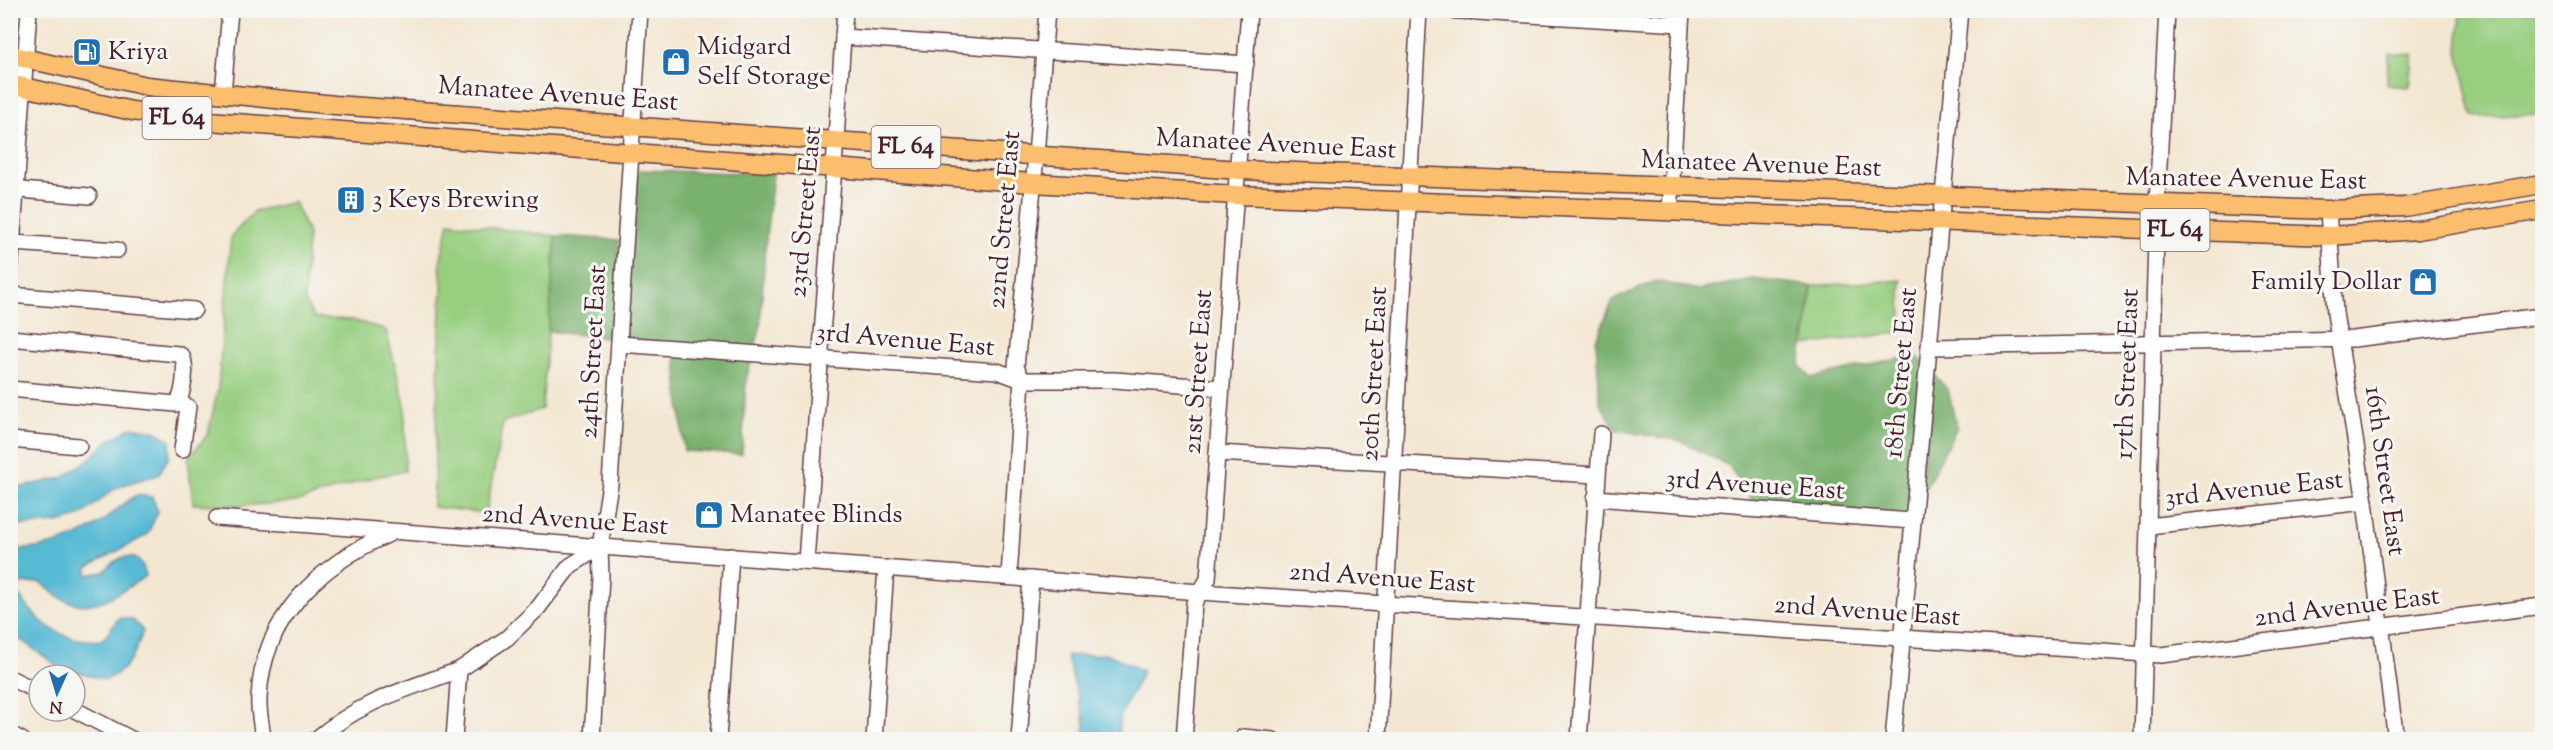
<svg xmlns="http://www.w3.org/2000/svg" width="2553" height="750" font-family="'Sorts Mill Goudy',serif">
<rect width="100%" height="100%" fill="#f6f6f2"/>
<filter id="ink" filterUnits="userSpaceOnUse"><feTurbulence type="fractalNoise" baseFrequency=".0167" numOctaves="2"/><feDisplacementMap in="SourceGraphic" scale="12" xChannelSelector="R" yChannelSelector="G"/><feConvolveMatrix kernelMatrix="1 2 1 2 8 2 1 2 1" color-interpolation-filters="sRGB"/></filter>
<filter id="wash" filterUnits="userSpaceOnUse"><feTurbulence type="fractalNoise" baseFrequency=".008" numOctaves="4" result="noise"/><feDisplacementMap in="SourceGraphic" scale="24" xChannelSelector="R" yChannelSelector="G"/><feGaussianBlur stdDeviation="1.35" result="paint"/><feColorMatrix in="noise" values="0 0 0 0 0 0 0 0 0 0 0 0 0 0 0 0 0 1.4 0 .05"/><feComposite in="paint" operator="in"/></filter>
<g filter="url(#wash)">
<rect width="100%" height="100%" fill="#f3e7d2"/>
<g fill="#97ce7f" stroke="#707655" stroke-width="1.5">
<polygon points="2461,11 2542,11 2542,114 2473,117 2458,52"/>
<polygon points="2389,53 2413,55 2410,87 2386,85"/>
<polygon points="294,202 308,233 304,299 314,318 352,320 386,330 405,405 405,471 374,477 296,502 235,506 193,504 188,459 208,434 218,389 231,236 255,211"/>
<polygon points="449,222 556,236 542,409 503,422 486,513 433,507 442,285 440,263"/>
<polygon points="1901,280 1902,332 1805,345 1812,286"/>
</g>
<g fill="#79b16e" stroke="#62684c" stroke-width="1.5">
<polygon points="639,170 773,174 765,248 760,329 746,380 742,454 684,451 675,347 625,340 631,222"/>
<polygon points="556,236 619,240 614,339 548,331"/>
<polygon points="1752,279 1812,286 1800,366 1811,378 1916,355 1922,362 1907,515 1755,504 1729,466 1681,441 1617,430 1600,403 1596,340 1613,300 1656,281 1698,290"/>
<polygon points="1932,372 1948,390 1957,427 1919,501"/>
</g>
<g fill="#56bad4" stroke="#506c80" stroke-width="1.5">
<path d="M132 427 154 431 171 440 169 457 158 475C143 479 127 482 113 490 100 499 91 511 75 518 54 526 32 524 11 526V489L62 478 89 459 108 441Z"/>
<path d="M137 495 152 497 158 512 147 535 88 567 87 575 104 572C118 554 140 548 146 576 107 601 80 623 41 582L19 584 18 595C38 620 54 638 87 640 92 640 97 641 101 640 109 637 112 624 119 618L132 619 143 631C134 656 131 667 106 680L59 667 11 633V546V549C43 551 83 538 108 517 118 509 126 501 137 495Z"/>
<polygon points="1108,654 1143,671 1120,717 1118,739 1084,739 1085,722 1066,656"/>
</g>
</g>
<g filter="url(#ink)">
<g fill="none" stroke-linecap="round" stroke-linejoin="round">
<g stroke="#633d44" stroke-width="18">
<g id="minor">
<polyline points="1443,10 1681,24"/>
<polyline points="843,37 1246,64"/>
<polyline points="223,94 230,10"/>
<polyline points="10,189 89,196"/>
<polyline points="2328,210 2335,313 2365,502 2396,740"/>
<polyline points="1670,212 1682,10"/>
<polyline points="13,243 117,250"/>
<polyline points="10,274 29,10"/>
<polyline points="10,295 194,310"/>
<path d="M10 338 178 354 182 356C187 366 184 396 176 404L10 389"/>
<polyline points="619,344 997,371 1022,380 1115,380 1221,388"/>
<polyline points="1929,347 2353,339 2542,316"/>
<polyline points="179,402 188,407 182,450"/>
<polyline points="10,440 79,446"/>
<polyline points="1217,453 1597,475"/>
<polyline points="1595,498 1912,521"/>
<polyline points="217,518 1200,592 2161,655 2542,606"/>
<polyline points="2148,526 2365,502"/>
<polyline points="806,562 845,10"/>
<polyline points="1009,577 1022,380 1016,367 1036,156 1047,10"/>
<polyline points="10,678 39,692"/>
<polyline points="75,710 133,740"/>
<polyline points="10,734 22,740"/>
<polyline points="1243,737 1273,740"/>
<path d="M263 740C262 726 258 712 259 698 262 618 320 564 389 534"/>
<path d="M315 740C363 700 402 691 459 670"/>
<polyline points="454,740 459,670 507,638 538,608 570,566 600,547"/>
<polyline points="592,740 601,576 600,547 610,484 640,10"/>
<polyline points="718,740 731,556"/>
<polyline points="874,740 886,568"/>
<polyline points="1019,740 1031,579"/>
<polyline points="1184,740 1194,603 1208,579 1249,10"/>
<polyline points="1378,740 1419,10"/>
<polyline points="1579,740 1601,434"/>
<polyline points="1893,740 1960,10"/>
<polyline points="2142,740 2157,204 2167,10"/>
</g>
</g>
<g stroke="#633d44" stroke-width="21">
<g id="major">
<polyline points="10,55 147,86 335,105 1240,170 2328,210 2404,207 2542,184"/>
<polyline points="10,84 132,111 209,121 1033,183 1236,195 2329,236 2418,230 2542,210"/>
</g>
</g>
<use href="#minor" stroke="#fff" stroke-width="15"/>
<use href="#major" stroke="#fabe6e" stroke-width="18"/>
</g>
</g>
<defs>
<g id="fuel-square" transform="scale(1.5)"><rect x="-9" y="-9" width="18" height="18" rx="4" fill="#1f6fb2" stroke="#f6f6f2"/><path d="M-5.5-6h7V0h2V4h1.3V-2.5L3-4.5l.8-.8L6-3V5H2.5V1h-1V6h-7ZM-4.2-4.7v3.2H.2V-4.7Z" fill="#fff"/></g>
<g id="shop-square" transform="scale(1.5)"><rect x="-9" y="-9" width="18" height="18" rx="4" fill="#1f6fb2" stroke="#f6f6f2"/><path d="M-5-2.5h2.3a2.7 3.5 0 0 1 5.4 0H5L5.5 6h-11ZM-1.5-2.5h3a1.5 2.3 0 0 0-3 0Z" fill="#fff"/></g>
<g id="building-square" transform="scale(1.5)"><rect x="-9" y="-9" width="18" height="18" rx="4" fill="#1f6fb2" stroke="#f6f6f2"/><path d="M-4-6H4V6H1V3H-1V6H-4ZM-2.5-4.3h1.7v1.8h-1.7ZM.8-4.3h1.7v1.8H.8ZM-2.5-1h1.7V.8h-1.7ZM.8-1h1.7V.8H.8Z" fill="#fff"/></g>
</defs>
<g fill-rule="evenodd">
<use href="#fuel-square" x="87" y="52"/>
<use href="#shop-square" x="676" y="62"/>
<use href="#building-square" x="351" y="200"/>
<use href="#shop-square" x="2423" y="282"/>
<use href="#shop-square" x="709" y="515"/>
</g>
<g text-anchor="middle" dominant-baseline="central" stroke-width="6" stroke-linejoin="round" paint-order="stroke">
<g fill="#f6f6f2" stroke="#7e6067" stroke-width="1.5">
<rect x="142.5" y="97" width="69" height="42" rx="4.5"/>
<rect x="871.5" y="126" width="69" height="42" rx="4.5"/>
<rect x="2140.5" y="209" width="69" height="42" rx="4.5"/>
</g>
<g font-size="24" font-weight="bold" fill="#4a1f2b">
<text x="177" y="118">FL 64</text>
<text x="906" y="147">FL 64</text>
<text x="2175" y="230">FL 64</text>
</g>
<g font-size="26" fill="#4a1f2b" stroke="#f6f6f2" text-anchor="start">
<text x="697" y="47">Midgard<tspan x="697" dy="30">Self Storage</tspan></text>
<text x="108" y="52">Kriya</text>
<text x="372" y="200">3 Keys Brewing</text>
<text x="2402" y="282" text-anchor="end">Family Dollar</text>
<text x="730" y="515">Manatee Blinds</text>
</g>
<g font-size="26" fill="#4a1f2b" stroke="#f6f6f2">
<text transform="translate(558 95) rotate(4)">Manatee Avenue East</text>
<text transform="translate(1276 145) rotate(3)">Manatee Avenue East</text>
<text transform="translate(1761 165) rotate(2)">Manatee Avenue East</text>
<text transform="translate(2246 180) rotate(1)">Manatee Avenue East</text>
<text transform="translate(806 212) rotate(-85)">23rd Street East</text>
<text transform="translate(1005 220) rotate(-85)">22nd Street East</text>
<text transform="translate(905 341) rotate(5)">3rd Avenue East</text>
<text transform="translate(594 352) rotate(-87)">24th Street East</text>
<text transform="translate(1199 372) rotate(-86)">21st Street East</text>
<text transform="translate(1902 373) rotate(-85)">18th Street East</text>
<text transform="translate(1375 374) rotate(-87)">20th Street East</text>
<text transform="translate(2128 374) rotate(-88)">17th Street East</text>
<text transform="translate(2384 471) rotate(82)">16th Street East</text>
<text transform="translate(1755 486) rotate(4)">3rd Avenue East</text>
<text transform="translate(2254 490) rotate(-6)">3rd Avenue East</text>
<text transform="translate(575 521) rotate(4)">2nd Avenue East</text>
<text transform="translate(1382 579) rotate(4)">2nd Avenue East</text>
<text transform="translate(2347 608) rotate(-7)">2nd Avenue East</text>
<text transform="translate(1867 612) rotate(4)">2nd Avenue East</text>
</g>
</g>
<rect width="2553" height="750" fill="none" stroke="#f6f6f2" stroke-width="36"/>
<g transform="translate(57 693) rotate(184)"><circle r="28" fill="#f6f6f2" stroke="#b1a0a2" stroke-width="1.5"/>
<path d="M0-4.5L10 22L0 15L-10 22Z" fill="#1f6fb2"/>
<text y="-9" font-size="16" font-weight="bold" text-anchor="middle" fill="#4a1f2b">N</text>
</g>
</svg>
